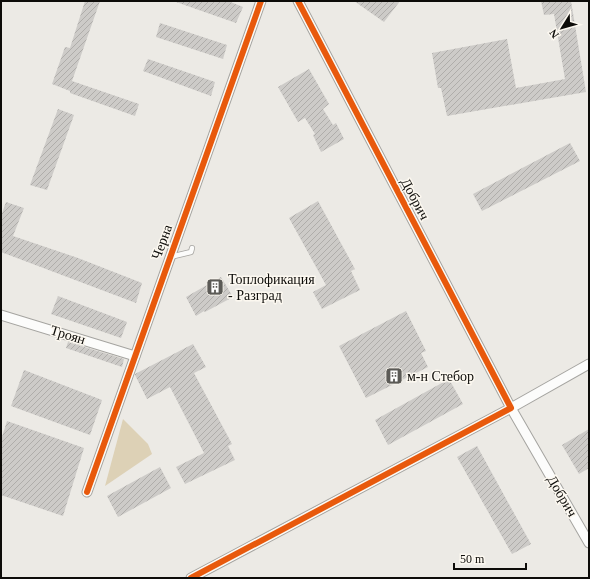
<svg xmlns="http://www.w3.org/2000/svg" width="590" height="579" font-family="Georgia,serif">
<defs>
<pattern id="building-hatch" width="6" height="6" patternUnits="userSpaceOnUse"><rect width="6" height="6" fill="#cdcbc8"/><path d="M-1 1l2-2M0 6l6-6M5 7l2-2" fill="none" stroke="#afadaa"/></pattern>
</defs>
<rect width="100%" height="100%" fill="#eceae5"/>
<polygon fill="#ddd1b6" points="123,419 148,444 152,454 105,486"/>
<g fill="url(#building-hatch)">
<polygon points="85,1 100,1 72,81 139,104 135,116 70,93 70,91 52,84 65,47 70,48"/>
<polygon points="176,1 228,1 243,7 236,23 176,2"/>
<polygon points="354,1 400,1 384,22"/>
<polygon points="541,1 571,1 586,92 447,116 441,88 438,88 432,53 507,39 516,88 565,79 554,14 544,15"/>
<polygon points="160,23 227,45 223,59 156,37"/>
<polygon points="148,59 215,82 211,96 143,71"/>
<polygon points="309,69 329,104 323,109 333,125 336,123 344,139 321,152 313,135 315,134 305,118 298,122 278,87"/>
<polygon points="58,109 74,115 47,190 30,185"/>
<polygon points="570,143 580,161 482,211 473,194"/>
<polygon points="318,201 355,269 351,271 360,290 322,309 313,292 326,285 289,218"/>
<polygon points="6,202 24,208 13,236 78,258 142,283 136,303 1,252 1,216"/>
<polygon points="221,277 233,297 205,312 204,311 196,316 186,297"/>
<polygon points="58,296 127,322 121,338 51,314"/>
<polygon points="406,311 426,351 421,353 428,367 366,398 339,346"/>
<polygon points="68,342 124,359 122,367 66,348"/>
<polygon points="193,344 206,367 194,373 232,444 228,446 235,460 185,484 176,467 204,453 170,387 147,399 135,375 135,374"/>
<polygon points="24,370 102,400 90,435 11,406"/>
<polygon points="449,379 463,404 388,445 375,420"/>
<polygon points="7,421 84,448 63,516 1,495 1,440"/>
<polygon points="589,429 589,468 579,474 562,445"/>
<polygon points="477,446 531,544 512,554 457,457"/>
<polygon points="160,467 171,488 118,517 107,496"/>
</g>
<g fill="none" stroke-linecap="round" stroke-linejoin="round">
<g stroke="#a5a4a0" stroke-width="6">
<polyline id="service" points="170,257 191,252 192,248"/>
</g>
<g stroke="#a5a4a0" stroke-width="11">
<g id="minor">
<polyline points="1,315 135,356"/>
<polyline points="589,364 511,408 589,543"/>
<polyline points="87,492 261,1"/>
<polyline points="191,578 511,408 298,1"/>
</g>
</g>
<use href="#service" stroke="#fcfcfb" stroke-width="4.5"/>
<use href="#minor" stroke="#fcfcfb" stroke-width="9"/>
<g stroke="#fcf8f0" stroke-width="8">
<g id="cycleway">
<polyline points="87,492 261,1"/>
<polyline points="191,578 511,408 298,1"/>
</g>
</g>
<use href="#cycleway" stroke="#e8590c" stroke-width="6"/>
</g>
<defs>
<g id="building-square" transform="scale(0.9)"><rect x="-9" y="-9" width="18" height="18" rx="4" fill="#5b5a56" stroke="#fcf8f0"/><path d="M-4-6H4V6H1V3H-1V6H-4ZM-2.5-4.3h1.7v1.8h-1.7ZM.8-4.3h1.7v1.8H.8ZM-2.5-1h1.7V.8h-1.7ZM.8-1h1.7V.8H.8Z" fill="#fff"/></g>
</defs>
<g fill-rule="evenodd">
<use href="#building-square" x="215" y="287"/>
<use href="#building-square" x="394" y="376"/>
</g>
<g text-anchor="middle" dominant-baseline="central" stroke-width="3" stroke-linejoin="round" paint-order="stroke">
<g font-size="14" fill="#0d0c09" stroke="#fcf8f0">
<text transform="translate(415 199) rotate(62)">Добрич</text>
<text transform="translate(162 242) rotate(-70)">Черна</text>
<text transform="translate(68 335) rotate(17)">Троян</text>
<text transform="translate(562 496) rotate(60)">Добрич</text>
</g>
<g font-size="14" fill="#0d0c09" stroke="#fcf8f0" text-anchor="start">
<text x="228" y="279">Топлофикация<tspan x="228" dy="16">- Разград</tspan></text>
<text x="407" y="376">м-н Стебор</text>
</g>
</g>
<rect width="590" height="579" fill="none" stroke="#0d0c09" stroke-width="4"/>
<g transform="translate(562 28) rotate(233)" stroke="#fcf8f0" stroke-width="3" paint-order="stroke">
<path d="M0-3L7 15L0 10L-7 15Z" fill="#0d0c09"/>
<text y="-6" font-size="11" font-weight="bold" text-anchor="middle" fill="#0d0c09">N</text>
</g>
<path d="M454 563v6h72v-6" fill="none" stroke="#0d0c09" stroke-width="2"/>
<text x="460" y="563" font-size="12" fill="#0d0c09" stroke="#fcf8f0" stroke-width="3" paint-order="stroke">50 m</text>
</svg>
